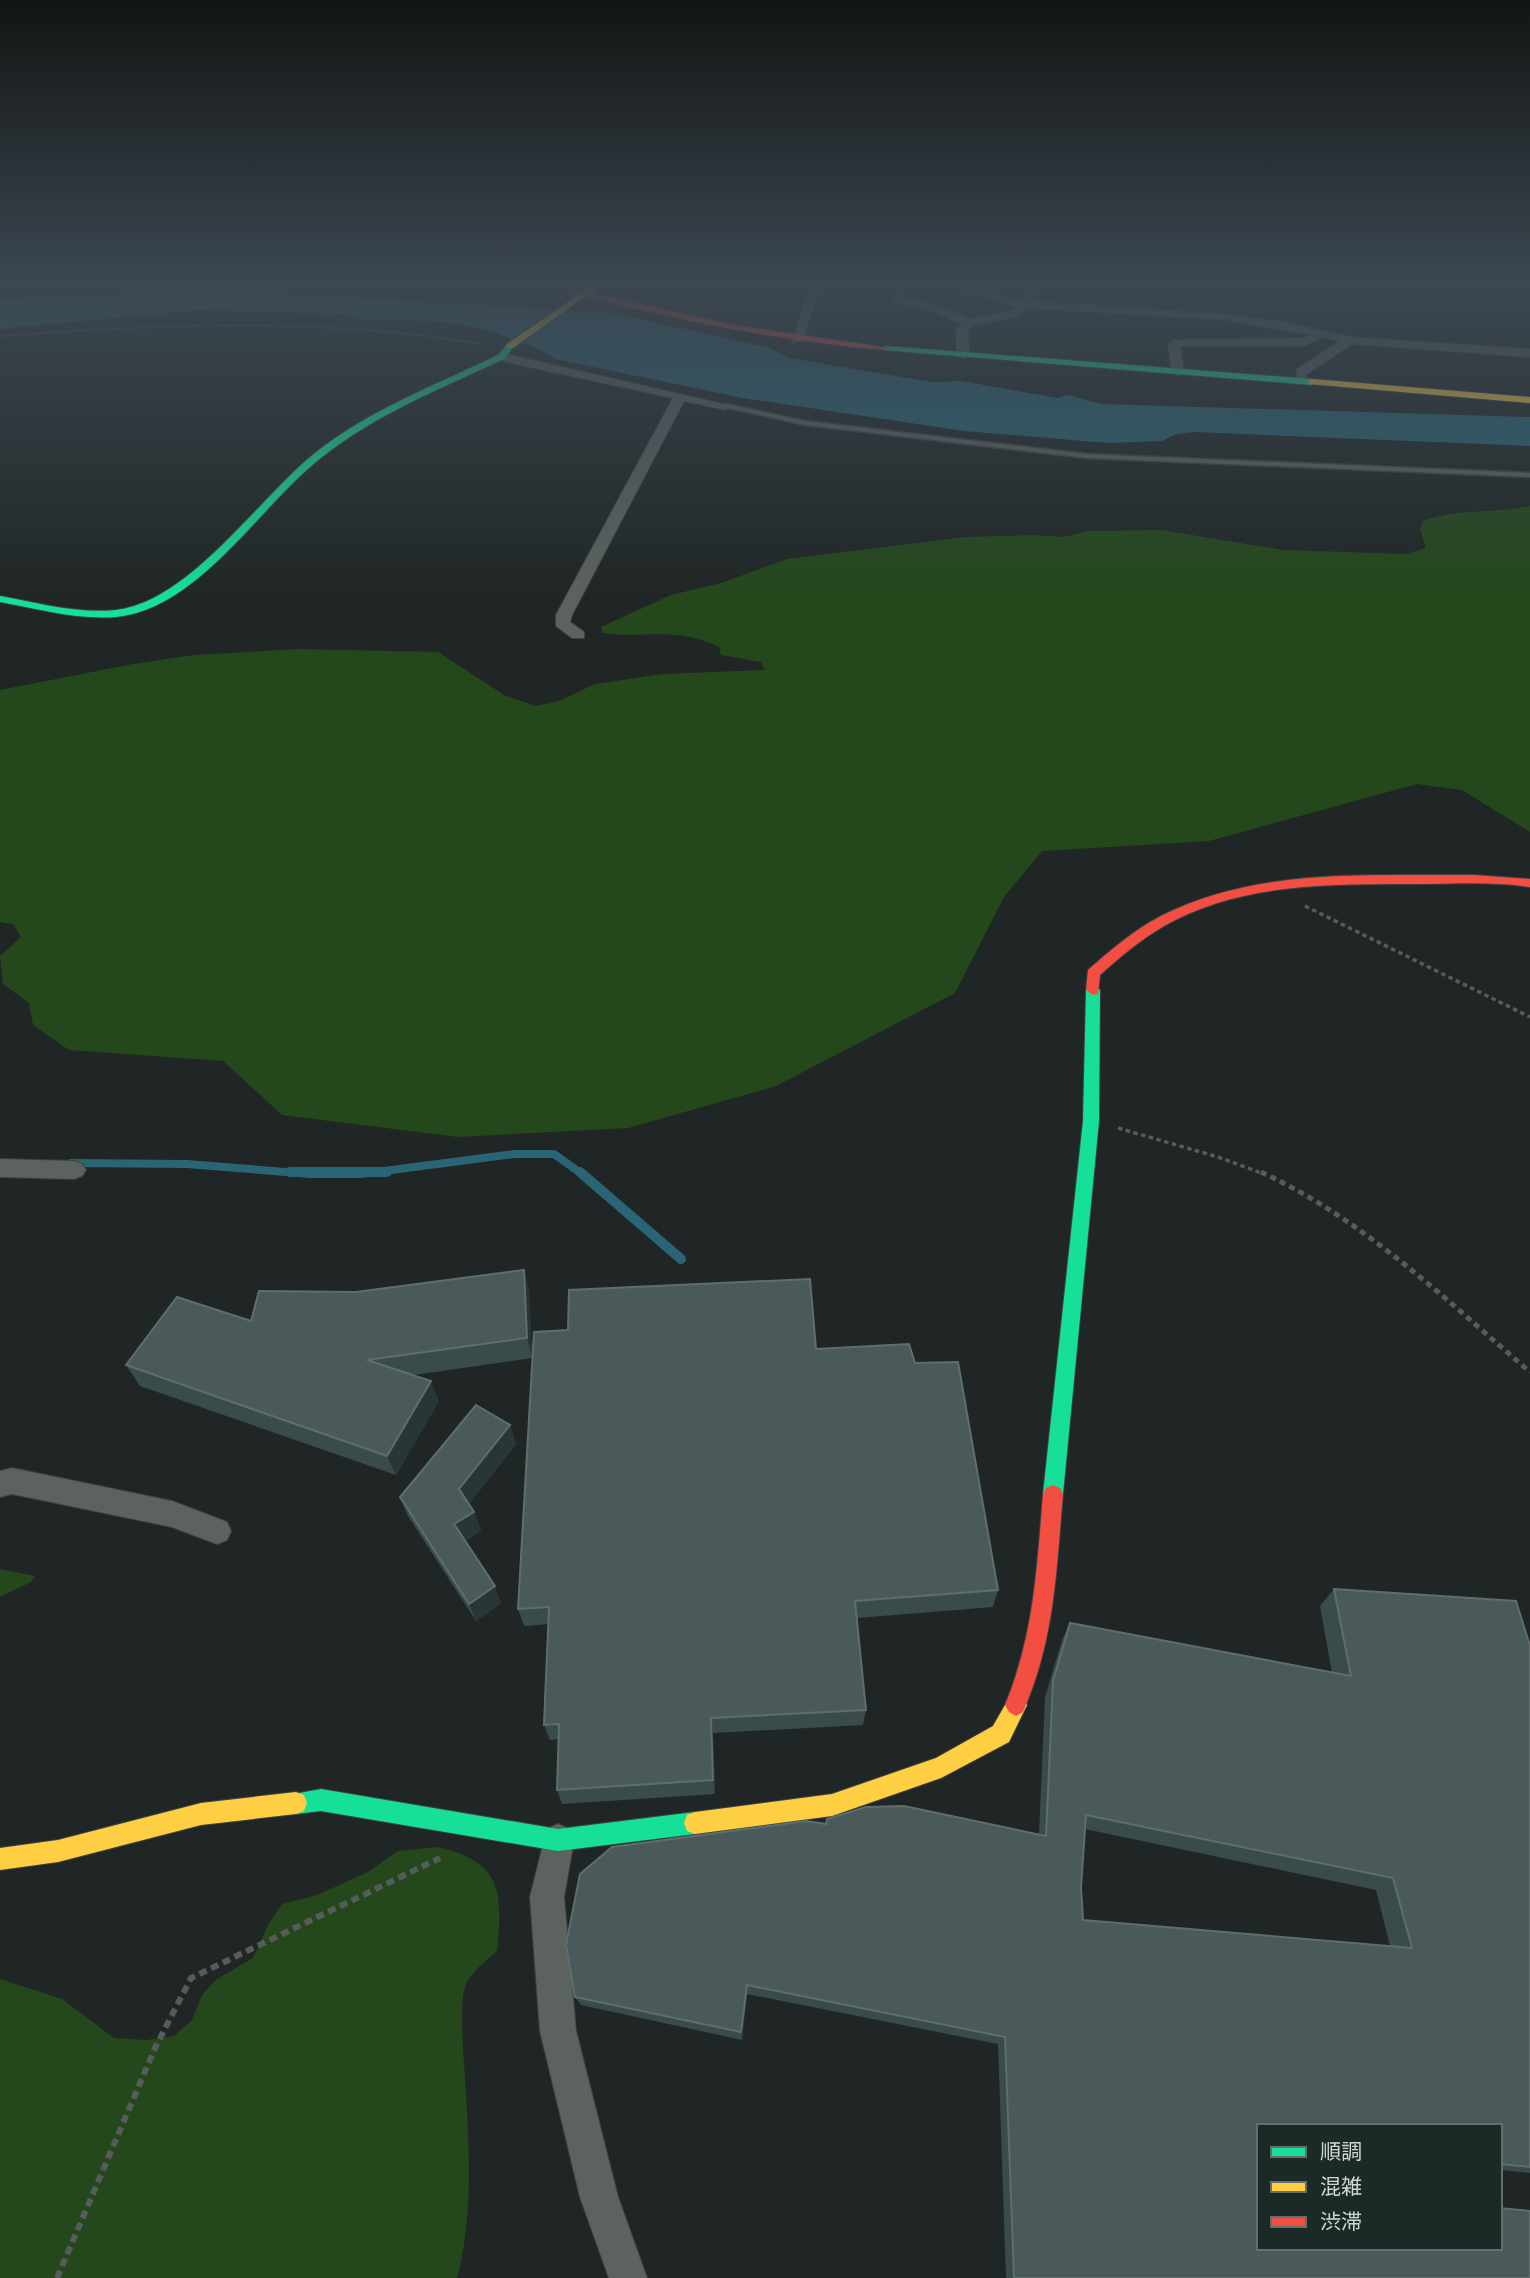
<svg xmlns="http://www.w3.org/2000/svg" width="1530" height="2278" font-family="Inter,'Noto Sans JP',sans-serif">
<rect width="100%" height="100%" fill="#202625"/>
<g fill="#24481b">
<path d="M1530 506V832L1462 790 1417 784 1209 841 1042 851 1004 897 955 993 776 1086 628 1128 458 1137 282 1115 223 1061 69 1050 33 1025 29 1003 3 984 0 956 21 937 13 924 0 922V690L133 664 194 655 297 649 438 652 504 695 536 706 559 701 595 684 663 674 765 670 761 662 721 655 719 647C675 626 647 639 603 633L601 627 671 595 721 583 787 559 966 537 1034 535 1064 537 1087 531 1162 530 1283 550 1406 554 1426 548 1420 529 1423 521C1457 508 1495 514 1530 506Z"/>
<polygon points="0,1569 35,1576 31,1582 0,1597"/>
<path d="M437 1847C502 1861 503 1892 497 1951 486 1961 470 1972 465 1987 459 2006 464 2058 465 2079 469 2144 474 2215 457 2278H0V1979L62 1999 114 2038 146 2040 174 2036 192 2020 202 1995 217 1979 253 1958 268 1925 282 1904 317 1895 368 1872 398 1851Z"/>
</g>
<path fill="#296575" d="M262 292 613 313 770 348 789 358 932 382 961 381 1058 398 1068 395 1102 404 1530 417V446L1195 432 1176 434 1162 441 1108 443 964 431 743 398 555 359C541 347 528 346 511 339 464 317 407 321 357 319L346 314 198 310 0 329V300L83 294Z"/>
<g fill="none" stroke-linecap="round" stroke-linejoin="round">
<polyline stroke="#296575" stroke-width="8" points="71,1163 187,1164 310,1174 361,1174 514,1154 554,1154 582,1174"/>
<g stroke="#296575" stroke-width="10">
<polyline points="290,1172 387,1172"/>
<polyline points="580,1172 681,1259"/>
</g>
<g stroke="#3d4341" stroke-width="3">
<polygon id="lane" points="726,404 805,421 1087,454 1530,473 1530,477 1087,458 805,425 724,407 723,406"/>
</g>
<g stroke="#3d4341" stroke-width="2">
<g id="street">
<polygon points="556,282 571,282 589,293 580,295"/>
<polygon points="811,282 822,282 802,341 792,343"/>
<polygon points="897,282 908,282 904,298 937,305 969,319 1011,311 1017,306 925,282 946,282 1019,300 1030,282 1041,282 1029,301 1226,314 1284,322 1350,337 1530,349 1530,357 1352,344 1307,374 1303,384 1295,384 1297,369 1340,341 1323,337 1304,346 1180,346 1184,372 1178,376 1172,372 1168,344 1174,340 1302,338 1311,335 1226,320 1027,308 1019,316 972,326 968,330 969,355 963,359 957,355 956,329 961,324 930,310 894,302"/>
<polygon points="501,353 732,406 726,410 684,401 572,615 570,622 584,632 584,638 572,638 556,626 556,615 673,398 497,360 495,357"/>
<polygon points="0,1159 74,1161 82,1164 86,1170 82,1176 74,1179 0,1177"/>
<polygon points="12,1468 172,1501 227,1522 231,1531 227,1540 217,1544 172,1527 12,1494 0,1497 0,1471"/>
<polygon points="558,1824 569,1829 574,1840 564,1897 576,2031 618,2197 647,2278 609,2278 580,2197 540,2031 530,1897 547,1829"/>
</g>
</g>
<g stroke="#3d4341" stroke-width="2">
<g id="fast">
<path d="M507 344 514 346 504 359C442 388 376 414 322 457 260 505 199 609 116 617 77 620 38 609 0 602V596C38 603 77 614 116 610 188 603 260 497 315 453 369 410 436 385 498 355Z"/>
<polygon points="885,346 1312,379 1316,382 1312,385 882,350"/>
<polygon points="1093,985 1100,990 1099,1121 1063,1494 1060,1500 1053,1503 1046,1500 1043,1494 1083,1121 1086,990"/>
<polygon points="321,1789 558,1829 695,1812 703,1815 706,1823 703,1831 695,1834 558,1851 321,1811 296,1814 288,1811 285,1803 288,1795"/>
</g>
</g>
<g stroke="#3d4341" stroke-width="2">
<g id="slow">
<polygon points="597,282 606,282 513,348 507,348 507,344"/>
<polygon points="1312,379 1530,397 1530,403 1309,384 1308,382"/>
<polygon points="1016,1694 1023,1698 1027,1705 1009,1742 941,1778 832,1816 695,1834 687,1831 684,1823 687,1815 695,1812 832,1794 936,1758 993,1726 1009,1698"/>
<polygon points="296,1792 304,1795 307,1803 304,1811 296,1814 201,1825 58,1862 0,1870 0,1848 58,1840 201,1803"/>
</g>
</g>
<g stroke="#3d4341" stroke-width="2">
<g id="jam">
<path d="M584 291 733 325 889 348 885 350C782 341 681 321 581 295Z"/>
<path d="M1474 875 1530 879V887C1491 881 1452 884 1413 884 1329 884 1239 883 1164 926 1140 940 1120 957 1100 975L1098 994 1093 995 1086 990 1088 970C1111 950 1134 930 1161 916 1257 867 1369 876 1474 875Z"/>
<path d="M1053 1485 1060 1488 1063 1494C1056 1573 1055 1638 1023 1712L1016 1716 1009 1712 1005 1705C1034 1635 1037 1568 1043 1494L1046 1488Z"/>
</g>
</g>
<g stroke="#565c5b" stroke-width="2.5" stroke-dasharray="2.5 2" stroke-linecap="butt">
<polyline points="440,282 494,291 551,293"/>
<path d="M0 336C158 324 324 317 481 344"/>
</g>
<g stroke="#565c5b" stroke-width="3.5" stroke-dasharray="4.5 3.5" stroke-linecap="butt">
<polyline points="1305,906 1530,1017"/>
<polyline points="1118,1128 1218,1157 1264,1174"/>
</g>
<path stroke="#565c5b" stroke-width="5" stroke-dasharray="6 4.5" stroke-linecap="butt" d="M1261 1172C1363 1219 1445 1299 1530 1372"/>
<polyline stroke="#565c5b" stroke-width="6" stroke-dasharray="8 5" stroke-linecap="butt" points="57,2278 155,2048 191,1978 440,1858"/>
<use href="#lane" fill="#5c6260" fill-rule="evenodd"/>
<use href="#street" fill="#5c6260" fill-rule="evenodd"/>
<use href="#fast" fill="#16e098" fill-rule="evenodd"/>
<use href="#slow" fill="#ffcf43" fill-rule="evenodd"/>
<use href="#jam" fill="#f24e42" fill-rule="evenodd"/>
</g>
<g fill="#3a4b4b" fill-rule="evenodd">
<polygon points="524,1270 529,1291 532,1358 414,1375 439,1401 396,1475 140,1386 126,1365 251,1321"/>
<polygon points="816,1349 915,1363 998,1590 993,1607 857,1618 866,1710 863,1725 713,1733 715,1794 562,1804 557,1790 559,1739 550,1740 544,1725 549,1624 524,1626 518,1609"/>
<polygon points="510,1425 516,1444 469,1504 474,1512 481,1530 465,1541 501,1603 476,1621 408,1516 400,1497"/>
<path d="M1334 1589 1530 1646V2173L1500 2170V2126H1259L1530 2278H1006L998 2044 747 1994 742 2040 581 2005 575 1997 826 1824 1039 1834 1045 1697 1062 1640 1070 1623 1332 1673 1320 1606ZM1085 1829 1376 1890 1390 1946 1083 1920 1081 1887Z"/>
</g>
<g fill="#293636">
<polygon points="524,1270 529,1291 532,1358 527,1338"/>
<polygon points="431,1381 439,1401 396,1475 387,1456"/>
<polygon points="510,1425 516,1444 466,1508 459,1489"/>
<polygon points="474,1512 481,1530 461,1543 454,1524"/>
<polygon points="495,1586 501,1603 476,1621 469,1604"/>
<polygon points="711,1718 713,1733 715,1794 713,1780"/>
<polygon points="747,1985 747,1994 742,2040 741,2032"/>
</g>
<g fill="#4a5a5a" stroke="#5e6e6d" stroke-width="2" fill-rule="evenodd">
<polygon points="524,1270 527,1338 367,1360 431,1381 387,1456 126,1365 177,1297 251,1321 259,1291 356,1292"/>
<polygon points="810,1279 816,1349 909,1344 915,1363 958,1362 998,1590 855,1601 866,1710 711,1718 713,1780 557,1790 559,1724 544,1725 549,1607 518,1609 534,1332 568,1330 569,1290"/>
<polygon points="476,1405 510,1425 459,1489 474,1512 454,1524 495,1586 469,1604 400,1497"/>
<path d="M1334 1589 1516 1601 1530 1646V2167L1500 2164V2126H1259V2248H1500V2208L1530 2211V2278H1014L1005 2037 747 1985 741 2032 575 1997 566 1945 580 1874 612 1847 806 1821 826 1824 827 1819 866 1807 904 1806 1046 1836 1053 1681 1070 1623 1351 1676ZM1086 1815 1393 1878 1412 1948 1083 1920 1081 1887Z"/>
</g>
<linearGradient id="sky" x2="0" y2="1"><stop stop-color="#121514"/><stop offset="0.47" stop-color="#3c4751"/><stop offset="1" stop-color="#3c4751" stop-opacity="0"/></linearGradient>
<rect width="1530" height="601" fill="url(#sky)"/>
<rect x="1257" y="2124" width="245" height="126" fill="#1c2a27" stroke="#636f6c" stroke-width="2"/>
<rect x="1271" y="2147" width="35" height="10" fill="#16e098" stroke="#636f6c" stroke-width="2"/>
<text x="1320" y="2159" font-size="21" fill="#cdd6d4">順調</text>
<rect x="1271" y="2182" width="35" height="10" fill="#ffcf43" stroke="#636f6c" stroke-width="2"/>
<text x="1320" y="2194" font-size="21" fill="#cdd6d4">混雑</text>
<rect x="1271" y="2217" width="35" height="10" fill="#f24e42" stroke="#636f6c" stroke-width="2"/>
<text x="1320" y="2229" font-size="21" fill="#cdd6d4">渋滞</text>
</svg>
